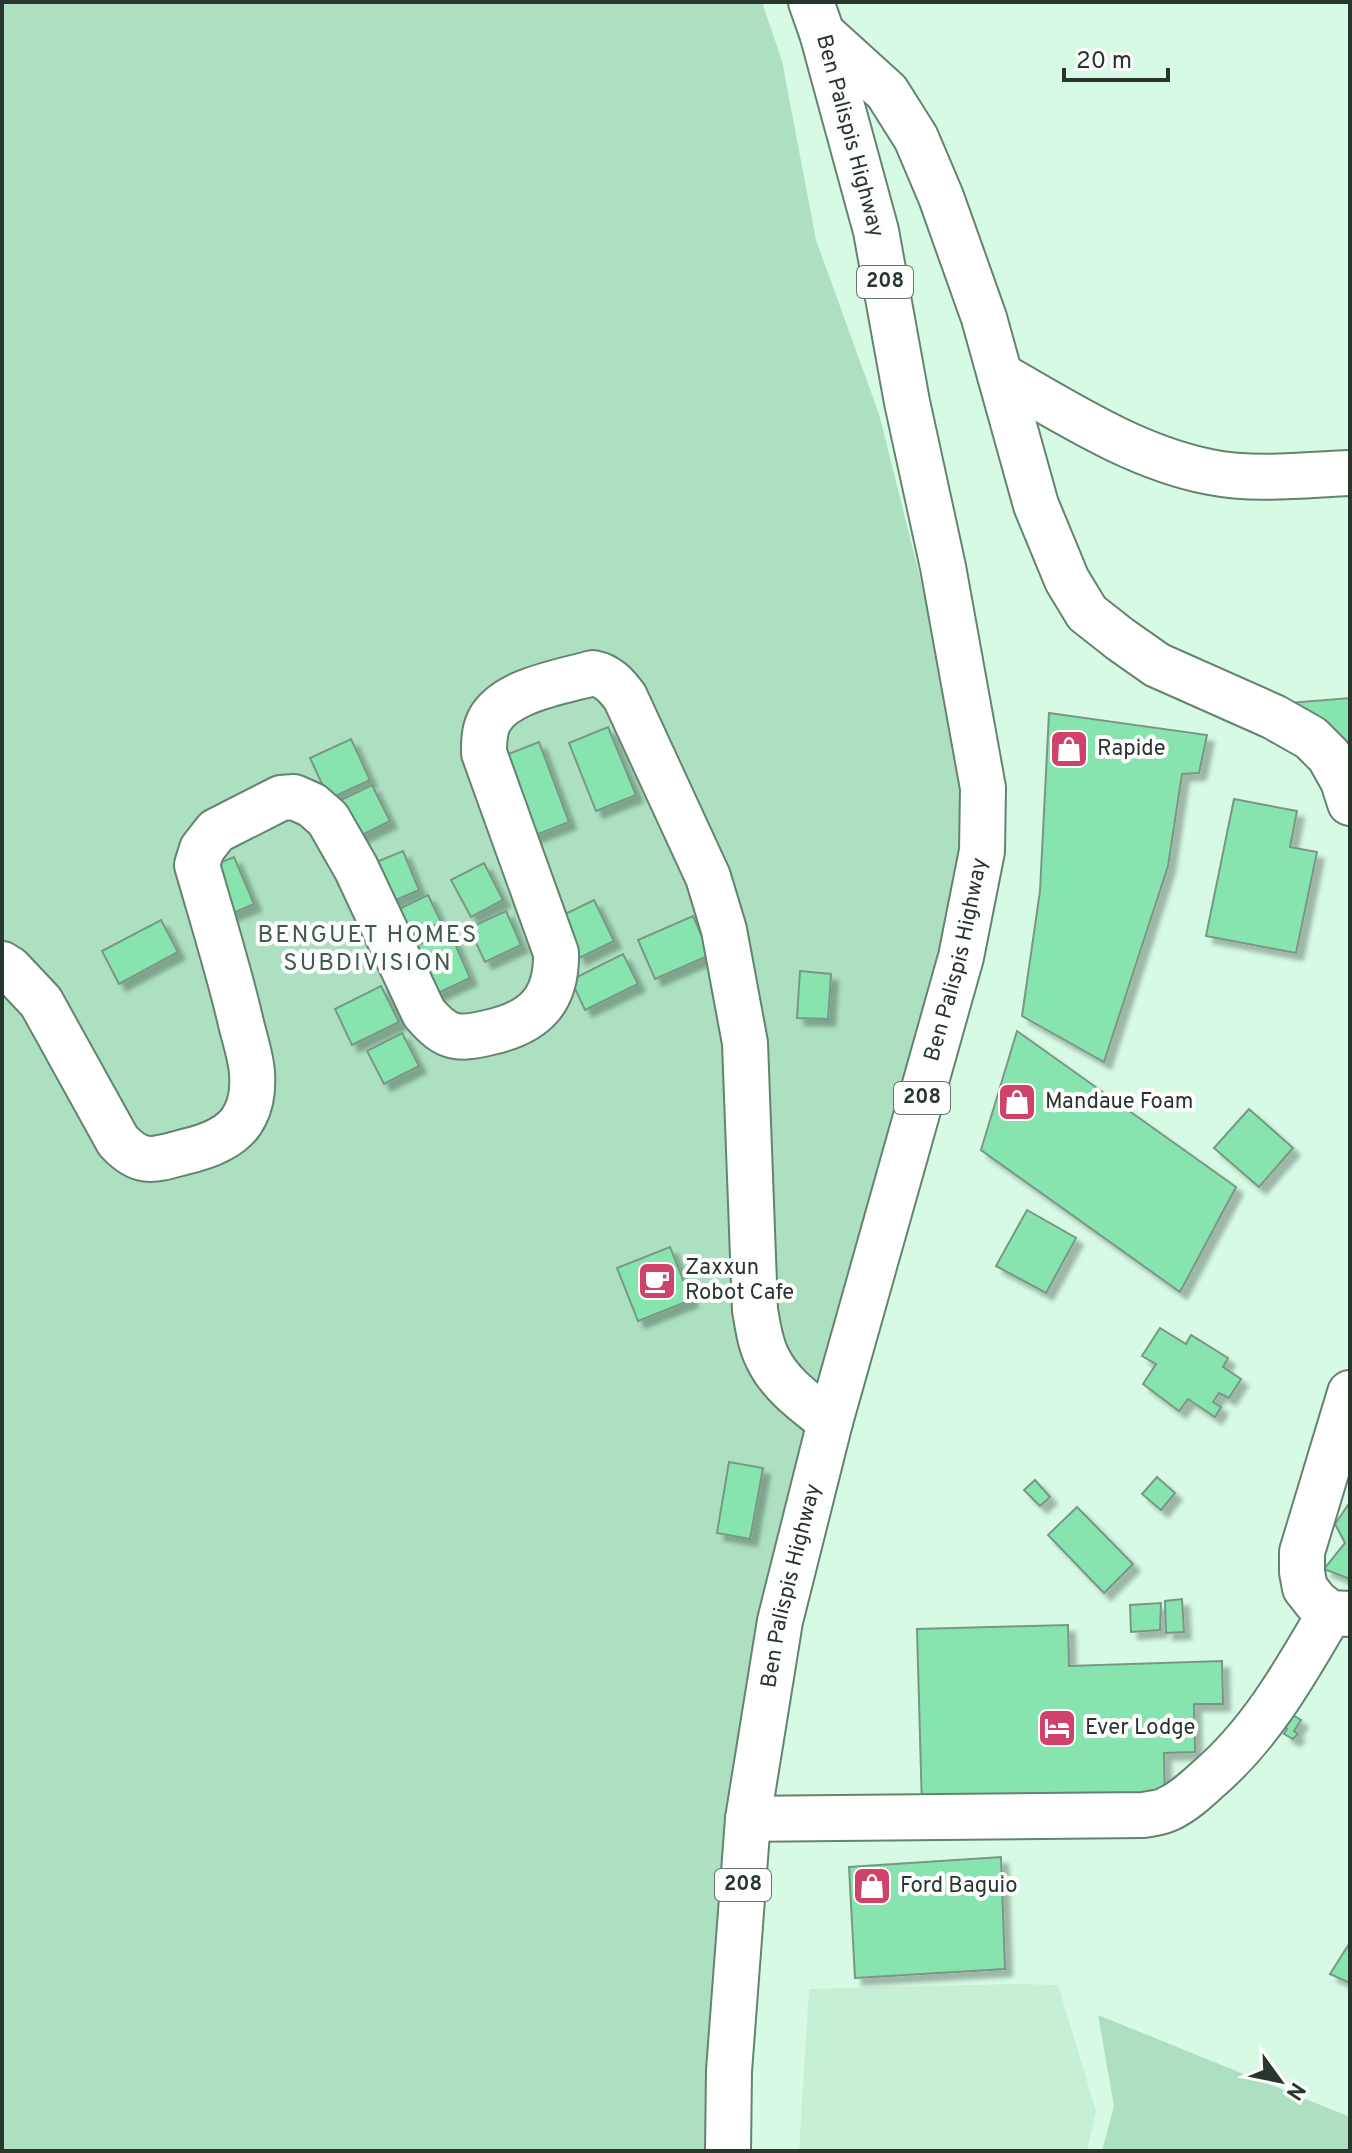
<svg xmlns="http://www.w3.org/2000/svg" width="1352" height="2153" font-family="Overpass,sans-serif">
<defs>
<filter id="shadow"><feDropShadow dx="7" dy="7" stdDeviation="2" flood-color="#0004"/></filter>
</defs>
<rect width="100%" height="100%" fill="#d7fae4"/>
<polygon fill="#c5f0d5" points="1012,1984 1058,1985 1096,2111 1087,2151 799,2151 809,1989"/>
<g fill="#ace0c0">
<polygon points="2,2 762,2 782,61 816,240 879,414 925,597 963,811 962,865 833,1365 710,2085 704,2151 2,2151"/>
<polygon points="1098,2015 1350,2117 1350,2151 1102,2151 1114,2106"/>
</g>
<g fill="#87e4af" stroke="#789885" stroke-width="2" filter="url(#shadow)">
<polygon points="1350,698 1350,757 1288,703"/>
<polygon points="1049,713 1207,735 1199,773 1182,774 1168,866 1104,1062 1022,1016 1040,891"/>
<polygon points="608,727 636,795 596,811 569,743"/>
<polygon points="351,739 370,780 329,799 310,758"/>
<polygon points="539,742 569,822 528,838 498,758"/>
<polygon points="372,785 390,821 356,838 339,801"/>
<polygon points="1234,799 1297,811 1290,847 1317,852 1296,953 1206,936"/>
<polygon points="403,851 419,890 391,902 374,863"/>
<polygon points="234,857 254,904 224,917 205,869"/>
<polygon points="484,863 503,900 471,917 451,880"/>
<polygon points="428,895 441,922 410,937 397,910"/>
<polygon points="594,900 614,941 579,958 559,917"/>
<polygon points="506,911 521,945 485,962 469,928"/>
<polygon points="693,916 710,955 655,979 638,940"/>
<polygon points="161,920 178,952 119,984 102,951"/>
<polygon points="449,930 470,978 436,994 414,947"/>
<polygon points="623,954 638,984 585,1010 571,980"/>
<polygon points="800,971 831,974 828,1019 797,1018"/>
<polygon points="381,986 399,1022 352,1045 335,1009"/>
<polygon points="1017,1031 1236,1187 1180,1292 981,1150"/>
<polygon points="402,1033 419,1066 384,1084 367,1051"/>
<polygon points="1249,1109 1293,1148 1259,1187 1214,1148"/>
<polygon points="1027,1210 1076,1238 1046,1293 996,1266"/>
<polygon points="670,1247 691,1300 638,1321 617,1268"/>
<polygon points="1160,1328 1186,1344 1191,1335 1228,1358 1223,1367 1241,1379 1229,1398 1219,1393 1213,1402 1221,1407 1215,1417 1188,1399 1179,1411 1143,1384 1156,1364 1142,1356"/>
<polygon points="729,1462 763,1468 750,1539 717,1533"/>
<polygon points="1157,1477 1175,1493 1161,1510 1142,1494"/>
<polygon points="1035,1480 1050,1497 1040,1506 1024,1490"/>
<polygon points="1350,1502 1350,1579 1324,1569 1345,1543 1335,1524"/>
<polygon points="1077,1507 1133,1564 1104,1593 1048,1535"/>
<polygon points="1182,1599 1184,1632 1166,1633 1165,1601"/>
<polygon points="1161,1603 1160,1630 1131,1632 1130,1605"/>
<polygon points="1068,1625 1069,1666 1222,1661 1223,1704 1194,1704 1195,1752 1164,1753 1165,1802 922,1808 917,1629"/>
<polygon points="1291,1714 1301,1720 1294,1731 1298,1734 1293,1739 1284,1734 1287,1729 1283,1725"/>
<polygon points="1001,1857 1005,1969 855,1978 849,1867"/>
<polygon points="1349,1944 1350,1944 1350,1983 1330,1974"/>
</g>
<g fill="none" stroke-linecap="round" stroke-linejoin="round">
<g stroke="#648370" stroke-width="48">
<g id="minor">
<polyline points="822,33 887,92 916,138 941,197 984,318 1036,505 1067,580 1087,613 1120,639 1157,665 1274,717 1311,738 1329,756 1343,781 1350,803"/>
<path d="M1000 375C1067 413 1134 457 1210 472 1255 481 1304 475 1350 473"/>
<path d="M2 964 10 969 41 1002 118 1141C141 1166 154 1160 184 1152 206 1147 235 1137 245 1115 252 1102 253 1088 252 1073 251 1056 244 1037 240 1019 228 968 212 917 197 865L202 849 216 831 281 798 294 797 312 805 328 819 356 868 424 1013C447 1040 458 1040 491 1032 535 1022 557 1000 556 953L484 753C484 742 484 731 489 721 505 690 562 682 593 673 608 676 616 685 625 697L708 877 724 930 745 1043 755 1310C758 1327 760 1344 768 1359 781 1386 808 1404 830 1422"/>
<polyline points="1350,1393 1302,1552 1302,1572 1305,1588 1316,1602 1330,1613 1350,1614"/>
<path d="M748 1819 1144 1815C1152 1813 1161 1813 1168 1809 1183 1802 1195 1791 1207 1780 1261 1734 1295 1673 1330 1613"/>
</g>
</g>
<g stroke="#648370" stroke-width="48">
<g id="major">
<path id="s1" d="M728 2151 729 2071 748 1819 780 1621 830 1422 961 957 982 851 983 788 943 567 907 402 876 231 822 33 811 2"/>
</g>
</g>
<use href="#minor" stroke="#fff" stroke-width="44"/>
<use href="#major" stroke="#fff" stroke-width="44"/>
</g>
<defs>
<g id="shop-square" transform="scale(2)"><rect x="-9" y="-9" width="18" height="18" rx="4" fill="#d1426a" stroke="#fdfdfd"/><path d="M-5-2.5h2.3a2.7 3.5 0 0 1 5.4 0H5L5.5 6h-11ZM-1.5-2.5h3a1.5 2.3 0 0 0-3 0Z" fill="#fff"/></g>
<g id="cafe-square" transform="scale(2)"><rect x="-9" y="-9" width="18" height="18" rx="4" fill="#d1426a" stroke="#fdfdfd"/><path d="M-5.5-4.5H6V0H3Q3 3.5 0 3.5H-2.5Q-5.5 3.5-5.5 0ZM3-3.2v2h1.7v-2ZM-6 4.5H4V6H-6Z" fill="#fff"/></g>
<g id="hotel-square" transform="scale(2)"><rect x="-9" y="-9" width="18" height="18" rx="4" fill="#d1426a" stroke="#fdfdfd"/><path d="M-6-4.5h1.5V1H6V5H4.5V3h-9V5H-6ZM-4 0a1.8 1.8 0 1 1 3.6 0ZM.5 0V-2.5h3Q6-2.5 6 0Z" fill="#fff"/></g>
</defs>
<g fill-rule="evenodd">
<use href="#shop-square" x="1069" y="749"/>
<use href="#shop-square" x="1017" y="1102"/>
<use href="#cafe-square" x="657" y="1281"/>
<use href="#hotel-square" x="1057" y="1728"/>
<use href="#shop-square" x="872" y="1886"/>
</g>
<g text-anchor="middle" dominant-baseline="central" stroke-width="8" stroke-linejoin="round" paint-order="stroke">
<g fill="#fdfdfd" stroke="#69726c" stroke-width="2">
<rect x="857" y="266" width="56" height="32" rx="6"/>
<rect x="894" y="1082" width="56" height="32" rx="6"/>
<rect x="715" y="1869" width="56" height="32" rx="6"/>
</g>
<g font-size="20" font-weight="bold" fill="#29362e">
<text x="885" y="282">208</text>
<text x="922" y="1098">208</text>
<text x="743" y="1885">208</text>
</g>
<g font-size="22" fill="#29362e" stroke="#fdfdfd">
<text transform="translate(849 136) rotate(75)">Ben Palispis Highway</text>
<text stroke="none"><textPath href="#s1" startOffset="1218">Ben Palispis Highway</textPath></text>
<text stroke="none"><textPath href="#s1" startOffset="570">Ben Palispis Highway</textPath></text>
</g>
<g font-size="22" fill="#29362e" stroke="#fdfdfd" text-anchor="start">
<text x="1097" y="749">Rapide</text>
<text x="1045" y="1102">Mandaue Foam</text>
<text x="685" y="1268">Zaxxun<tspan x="685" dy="25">Robot Cafe</tspan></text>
<text x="1085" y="1728">Ever Lodge</text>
<text x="900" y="1886">Ford Baguio</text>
</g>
<g font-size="24" letter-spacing="2" fill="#3f5d4b" stroke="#fdfdfd">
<text x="368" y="936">BENGUET HOMES<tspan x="368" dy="28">SUBDIVISION</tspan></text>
</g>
</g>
<rect width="1352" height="2153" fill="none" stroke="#29362e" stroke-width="8"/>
<g transform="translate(1280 2081) rotate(123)" stroke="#fdfdfd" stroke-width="6" paint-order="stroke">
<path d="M0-6L14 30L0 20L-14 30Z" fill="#29362e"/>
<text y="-12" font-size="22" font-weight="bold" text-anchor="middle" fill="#29362e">N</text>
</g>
<path d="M1064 68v12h104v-12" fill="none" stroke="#29362e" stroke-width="4"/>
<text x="1076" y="68" font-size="24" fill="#29362e" stroke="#fdfdfd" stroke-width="6" paint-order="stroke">20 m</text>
</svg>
